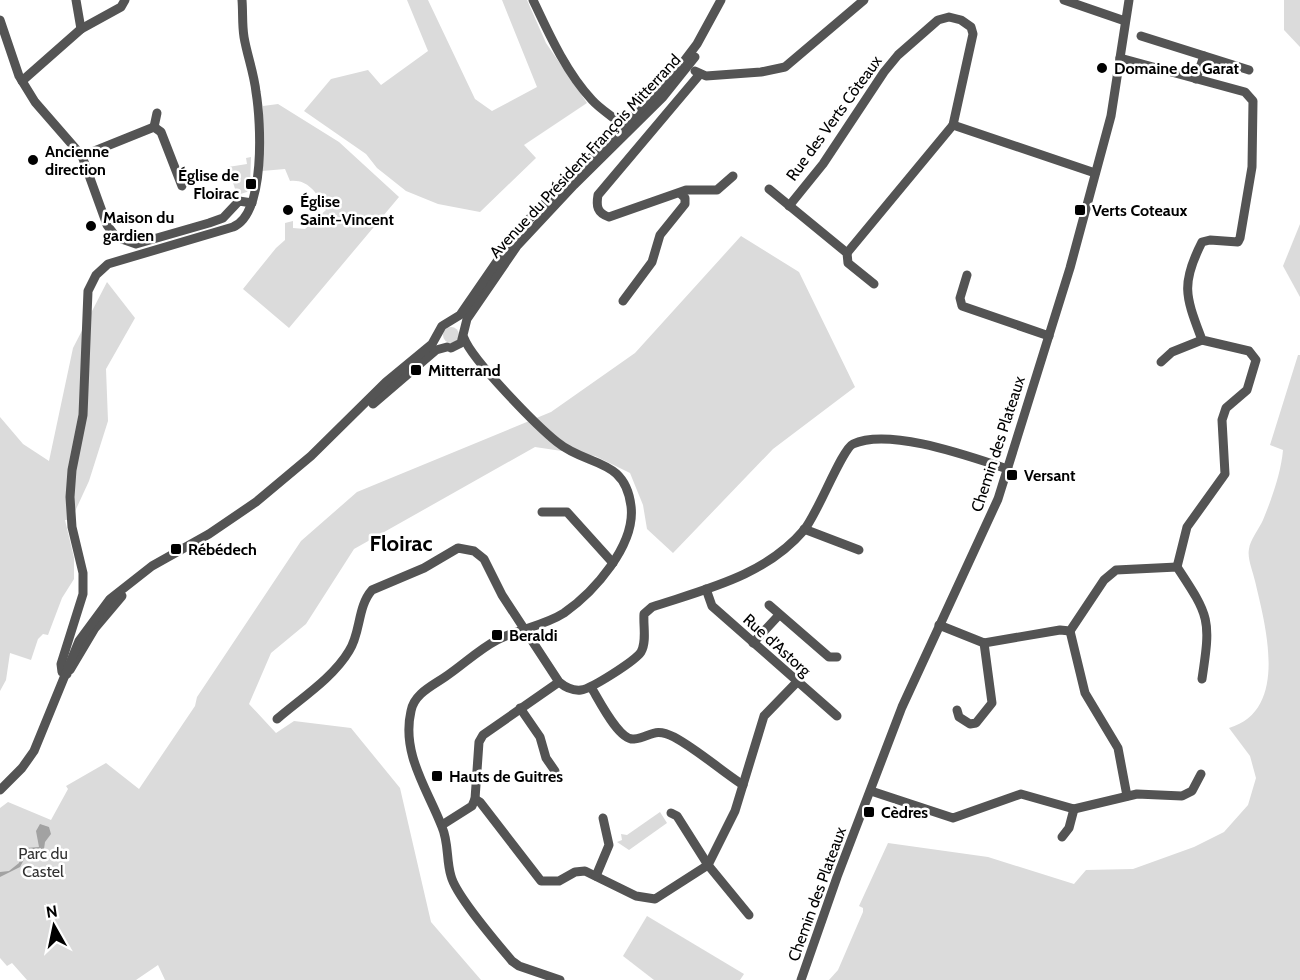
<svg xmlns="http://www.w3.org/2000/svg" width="1300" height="980" font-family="Cabin,sans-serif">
<rect width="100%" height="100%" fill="#fff"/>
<g fill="#dbdbdb">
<polygon points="407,0 428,0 475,99 492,111 537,87 502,0 527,0 546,43 587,103 524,145 536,158 480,212 438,204 406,191 377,168 366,154 304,111 331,79 368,70 381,85 428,51"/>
<polygon points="1284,0 1300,0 1300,47 1284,30"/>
<path d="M278 104 339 142 399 197 289 328 243 289 276 248 285 240V223L293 221V228L305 229 326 210 322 205 324 203C314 191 307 179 290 181L285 169 262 171 263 106Z"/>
<polygon points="251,157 250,187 247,192 237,195 228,167 247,164 246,158"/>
<polygon points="1300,224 1300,297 1283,266"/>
<polygon points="741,236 799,272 855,387 773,449 673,553 647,529 643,505 630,473 595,456 535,447 354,549 306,624 271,653 249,704 276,733 294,721 351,728 400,788 431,922 481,980 165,980 158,965 136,980 27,980 12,963 7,966 0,958 0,808 8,802 51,820 68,789 66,786 106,763 139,789 195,706 197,697 301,541 357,492 551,412 635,353"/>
<polygon points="107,282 135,318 106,369 108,421 89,481 71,520 65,520 74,558 74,579 62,598 48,635 43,634 38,639 31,660 10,653 6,680 0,691 0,417 23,444 49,461 73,348"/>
<circle cx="451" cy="335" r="8"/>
<path d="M1298 355H1300V980H829L838 970 863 912V908L859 906 888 843 988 857 1074 884 1086 870 1133 869 1194 847 1224 832 1248 805 1256 778 1250 756 1229 728C1290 710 1265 624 1255 581 1253 572 1247 558 1249 549 1250 540 1259 529 1263 520 1272 498 1281 473 1283 450L1270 445Z"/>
<polygon points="660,812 667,823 629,850 617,842 622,840 621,834 627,835"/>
<polygon points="647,916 744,974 740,980 654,980 623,956"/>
</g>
<polygon fill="#a2a2a2" points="40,824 49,827 51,834 45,842 44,849 28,852 20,867 0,877 0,872 9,871 19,863 22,852 26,848 39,847 36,831"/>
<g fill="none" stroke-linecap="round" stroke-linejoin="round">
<g stroke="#545454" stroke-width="9">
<path d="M533 0C549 34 566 72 592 100 602 111 616 118 627 130"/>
<polyline points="1064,0 1125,21"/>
<polyline points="0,20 19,76 35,102 82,156 107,225 116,237 136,244 209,223 223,218 239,201 252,203"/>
<polyline points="81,29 121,7 125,0"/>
<polyline points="1141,36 1249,70"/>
<path d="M1120 58 1245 92 1253 101 1252 167 1240 238 1238 242 1210 240 1202 242C1180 285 1186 297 1202 340L1249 351 1256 360 1247 390 1226 408 1222 420 1225 474 1187 527 1177 567"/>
<polyline points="695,71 706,76 761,72 785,67 864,0"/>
<path d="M700 74 598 195C596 206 597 213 609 217L686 190H717L733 176"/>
<polyline points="1196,79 1204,56"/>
<polyline points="22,81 81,29 76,0"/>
<polyline points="154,127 157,113"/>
<polyline points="82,156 154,127 161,132 182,186"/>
<polyline points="769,189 847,253 848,263 874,284"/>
<polyline points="789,206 823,164 884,72 898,55 938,20 949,17 961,20 971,27 973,34 953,125"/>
<polyline points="847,253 953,125 1095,173"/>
<polyline points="967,275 960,298 962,306 1049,336"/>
<polyline points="623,301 652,262 660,235 685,204 685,198 680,193"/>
<path d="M464 338C472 360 537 426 557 442 587 467 625 457 631 506 636 545 594 592 564 613 544 626 518 629 497 640 478 650 463 665 445 677 432 686 414 694 411 711 401 754 428 790 442 827 449 843 446 860 451 876 456 896 497 943 512 961L519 966 560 980"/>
<polyline points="451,348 461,343 467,319 517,246 574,185 663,97 695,57"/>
<polyline points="1161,362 1172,352 1202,340"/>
<polyline points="373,404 436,350 447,347"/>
<polyline points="542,512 567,512 613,563"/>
<polyline points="804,529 859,550"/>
<polyline points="706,589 712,606 837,716"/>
<polyline points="769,605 829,657 837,657"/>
<path d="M939 625 984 643 1060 630 1070 631 1104 580 1116 570 1177 567C1210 617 1211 619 1202 679"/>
<polyline points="1070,631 1085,693 1118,748 1127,796"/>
<polyline points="753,643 779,615"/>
<polyline points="70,670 95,628 122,596"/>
<path d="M67 674 62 672 61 664 83 594V573L72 527 70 497 72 470 83 415 88 291 96 275 108 264 233 227C266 213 261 122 256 92 254 73 247 55 244 37 242 25 243 12 242 0"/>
<path d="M591 687C599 700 619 741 634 739 650 738 653 726 674 737 698 750 720 770 743 785"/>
<polyline points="520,708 540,737 546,758 555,771"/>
<polyline points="957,710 959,717 970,724 976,723 992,703 984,643"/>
<path d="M277 719C300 699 333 678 349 651 361 633 357 607 372 590L424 568 458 548 474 551 484 559 502 595 559 682C565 687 572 691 581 690 591 689 635 661 641 652 647 642 643 625 644 614L652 607C706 589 765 576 804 530 818 513 842 449 853 444 889 427 971 457 1008 469"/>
<polyline points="0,790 22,768 34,751 79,641 110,599 152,566 209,534 256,502 311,456 386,382 432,344 442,326 460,315 520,228 672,77 697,44 721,0"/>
<polyline points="871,791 953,818 1021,794 1074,809 1137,794 1182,796 1192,791 1201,774"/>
<polyline points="475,799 480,802 541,881 559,881 575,872 585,871 636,896 655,899 708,865 735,811 764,716 796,683"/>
<polyline points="671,813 677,816 708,865 749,915"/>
<polyline points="442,825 472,806 475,799 479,742 483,735 559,682"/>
<polyline points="1062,837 1069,828 1074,809"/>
<polyline points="596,876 609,845 603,818"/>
<polyline points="801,980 837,877 902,707 998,499 1070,268 1111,116 1129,0"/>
</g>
</g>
<g fill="#000" stroke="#fff" stroke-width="2">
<circle cx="1102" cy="68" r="6"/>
<circle cx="33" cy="160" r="6"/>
<rect x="245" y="178" width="12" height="12" rx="3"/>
<circle cx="288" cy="210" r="6"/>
<rect x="1074" y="204" width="12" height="12" rx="3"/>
<circle cx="91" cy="226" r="6"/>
<rect x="410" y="364" width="12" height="12" rx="3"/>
<rect x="1006" y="469" width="12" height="12" rx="3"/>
<rect x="170" y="543" width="12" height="12" rx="3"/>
<rect x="491" y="629" width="12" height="12" rx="3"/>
<rect x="431" y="770" width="12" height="12" rx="3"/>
<rect x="863" y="806" width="12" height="12" rx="3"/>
</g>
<g text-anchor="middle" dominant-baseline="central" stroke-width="5" stroke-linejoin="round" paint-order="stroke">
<g font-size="16" font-weight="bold" fill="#000" stroke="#fff" text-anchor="start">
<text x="1114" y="68">Domaine de Garat</text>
<text x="45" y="151">Ancienne<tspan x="45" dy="18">direction</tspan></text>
<text x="239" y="175" text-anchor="end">Église de<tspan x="239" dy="18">Floirac</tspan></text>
<text x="300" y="201">Église<tspan x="300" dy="18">Saint-Vincent</tspan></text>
<text x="1092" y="210">Verts Coteaux</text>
<text x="103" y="217">Maison du<tspan x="103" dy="18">gardien</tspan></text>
<text x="428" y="370">Mitterrand</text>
<text x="1024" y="475">Versant</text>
<text x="188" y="549">Rébédech</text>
<text x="509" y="635">Beraldi</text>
<text x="449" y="776">Hauts de Guitres</text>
<text x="881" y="812">Cèdres</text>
</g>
<g font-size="16" fill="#000" stroke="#fff">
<text transform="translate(834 118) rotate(-54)">Rue des Verts Côteaux</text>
<text transform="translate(585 156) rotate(-47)">Avenue du Président François Mitterrand</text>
<text transform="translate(998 444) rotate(-72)">Chemin des Plateaux</text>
<text transform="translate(777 645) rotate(42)">Rue d'Astorg</text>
<text transform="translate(817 894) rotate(-70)">Chemin des Plateaux</text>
</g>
<g font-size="16" fill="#323232" stroke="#fff">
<text x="43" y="853">Parc du<tspan x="43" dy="18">Castel</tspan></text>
</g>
<g font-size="22" font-weight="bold" fill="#000" stroke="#fff">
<text x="401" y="543">Floirac</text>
</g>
</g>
<g transform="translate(54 926) rotate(351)" stroke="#ffffff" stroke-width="4.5" paint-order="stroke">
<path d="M0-4.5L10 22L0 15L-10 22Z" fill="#000000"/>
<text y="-9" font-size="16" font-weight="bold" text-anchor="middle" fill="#000000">N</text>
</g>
</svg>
